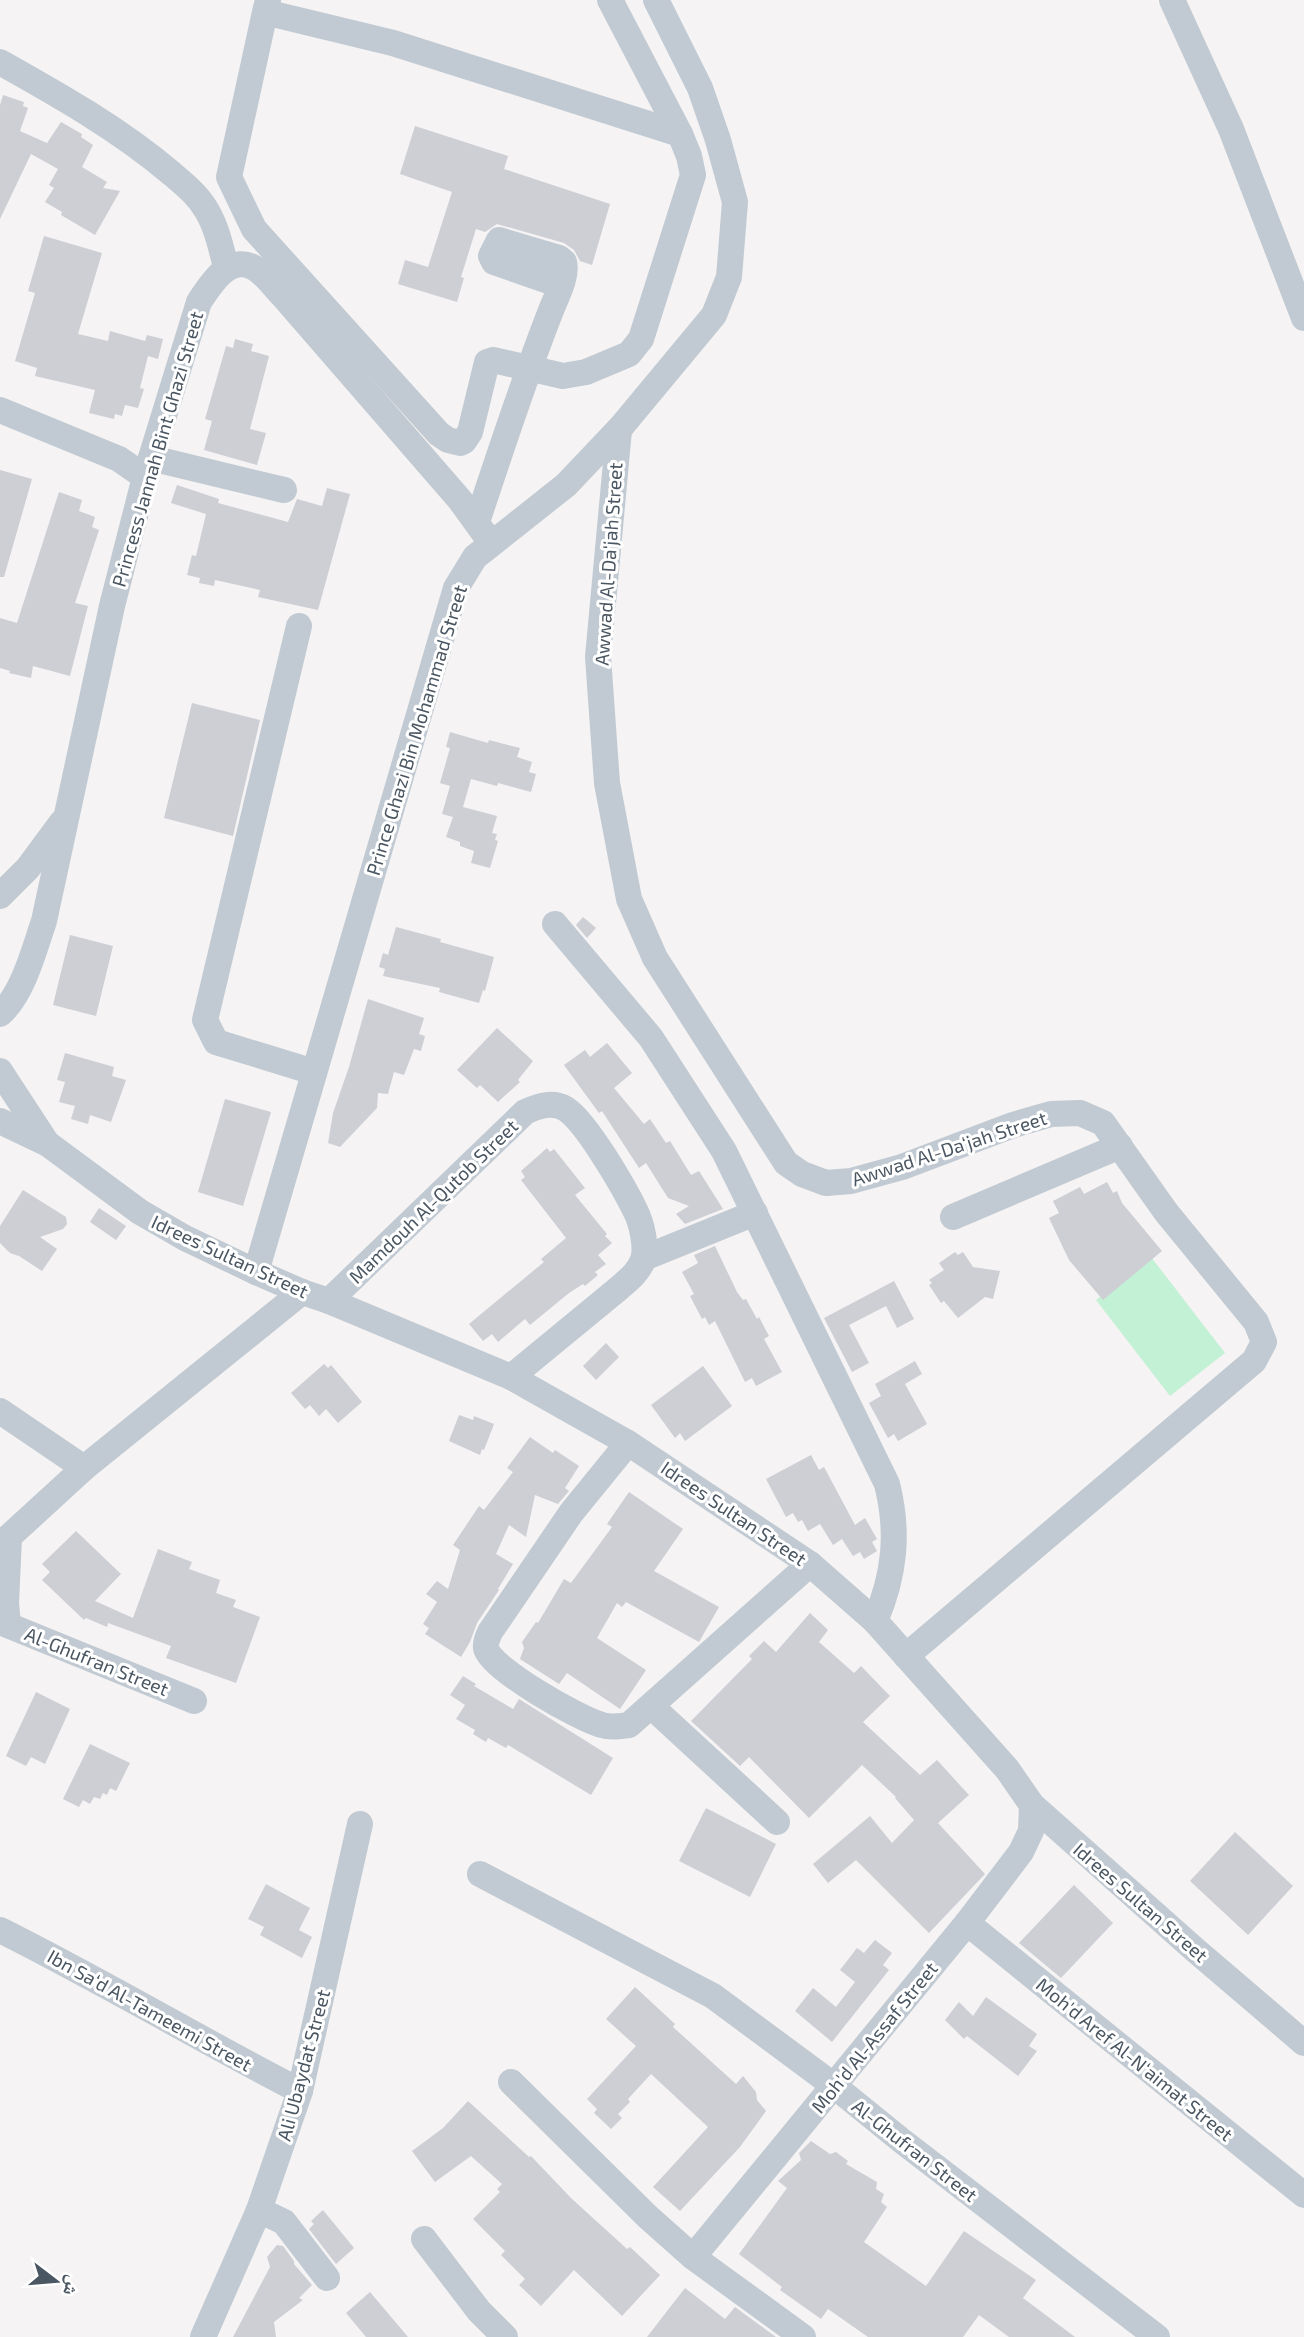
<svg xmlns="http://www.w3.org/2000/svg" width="1304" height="2337" font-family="'Exo 2','Noto Naskh Arabic',sans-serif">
<rect width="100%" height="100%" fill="#f5f3f3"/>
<polygon fill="#c3f1d5" points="1151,1257 1225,1353 1170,1396 1096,1300"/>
<g fill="#cdcfd5">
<polygon points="3,95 24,102 23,106 28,108 20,131 47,143 61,122 82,134 81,137 93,145 82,167 107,182 103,188 120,191 95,235 61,215 62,212 45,202 54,188 49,185 58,169 31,154 0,219 0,105"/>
<polygon points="415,126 508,156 504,169 610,204 592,265 580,261 574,250 564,243 497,224 485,232 476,229 461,277 464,278 457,302 398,284 405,260 428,267 452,192 400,174"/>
<polygon points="44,236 102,253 78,334 108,341 110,331 145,341 147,335 163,339 158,359 148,356 140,388 144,389 138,408 125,405 122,416 115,414 114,419 89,413 95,390 35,376 37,368 15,361 35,293 28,291"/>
<polygon points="235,339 253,344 251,351 269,356 250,429 266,433 257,465 204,450 212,421 205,419 226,346 233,348"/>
<polygon points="0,470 32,479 4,577 0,577"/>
<polygon points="177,485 219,499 218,503 288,522 297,499 322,506 327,488 350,494 318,610 258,597 260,590 215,580 214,586 199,583 200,578 187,575 192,555 196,556 206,514 171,503"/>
<polygon points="59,492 82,500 79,511 95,517 92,527 99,530 75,603 88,606 70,676 33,666 31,678 9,673 10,671 0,668 0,618 17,623"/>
<polygon points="192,703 260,720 233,836 164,818"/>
<polygon points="450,732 488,743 489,740 520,748 517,757 532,762 529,772 536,774 531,792 498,783 497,786 471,779 463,807 497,816 492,833 497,834 495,840 498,841 490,868 471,863 474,851 460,846 460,842 446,837 453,817 442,814 450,786 440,783 450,748 446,747"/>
<polygon points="583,917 596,928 587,938 576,925"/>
<polygon points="396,927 441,939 440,942 494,957 485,991 483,990 479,1003 439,992 440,988 383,976 385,969 379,967 383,953 388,955"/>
<polygon points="70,935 113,946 96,1016 53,1005"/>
<polygon points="368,999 424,1018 419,1034 425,1036 421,1051 414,1049 404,1075 394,1072 388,1094 378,1093 377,1108 340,1147 328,1143 333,1113 349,1067"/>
<polygon points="497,1028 533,1061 518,1080 520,1082 498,1102 480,1085 477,1088 457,1070"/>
<polygon points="607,1043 632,1073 614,1088 644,1124 650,1119 666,1143 670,1141 691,1175 699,1171 723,1209 685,1224 676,1214 689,1206 668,1198 646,1163 639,1168 602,1111 599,1113 564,1065 585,1050 590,1057"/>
<polygon points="65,1053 114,1067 112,1076 126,1080 111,1122 90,1115 88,1124 71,1119 75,1106 59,1102 65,1082 57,1080"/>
<polygon points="225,1099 271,1112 243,1206 198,1192"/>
<polygon points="547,1148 550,1152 554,1149 585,1188 575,1195 607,1234 605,1236 612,1243 598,1255 606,1264 595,1272 598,1275 585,1286 583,1284 569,1293 530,1325 525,1319 498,1342 492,1334 483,1341 469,1324 544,1262 541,1259 566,1238 521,1180 525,1177 521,1171"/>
<polygon points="1107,1182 1113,1193 1117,1191 1122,1203 1162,1251 1103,1300 1069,1260 1049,1218 1059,1213 1053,1201 1080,1187 1084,1194"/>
<polygon points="23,1190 66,1217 67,1224 63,1229 40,1237 57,1249 42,1271 19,1256 10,1253 0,1243 0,1226"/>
<polygon points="99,1208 126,1226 116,1240 90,1222"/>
<polygon points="715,1246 737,1292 743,1300 746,1299 757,1319 759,1317 769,1336 764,1339 782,1372 756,1386 752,1378 745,1382 715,1321 709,1325 705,1317 702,1319 690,1296 694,1294 682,1272 698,1263 694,1255"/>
<polygon points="955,1252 958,1255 963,1252 973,1267 1000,1271 993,1299 985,1297 958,1318 944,1301 941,1303 929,1285 932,1283 929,1280 944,1270 939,1263"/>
<polygon points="894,1281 914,1319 897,1328 886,1306 849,1325 869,1363 852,1372 824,1318"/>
<polygon points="606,1343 619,1357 596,1380 583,1366"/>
<polygon points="915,1361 922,1374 905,1384 927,1424 898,1441 894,1434 888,1438 869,1403 881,1396 875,1384"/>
<polygon points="324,1364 328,1368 331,1365 362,1402 338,1423 326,1409 319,1416 310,1405 305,1409 291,1393"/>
<polygon points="703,1366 732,1406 685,1441 680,1433 675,1438 651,1405"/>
<polygon points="459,1415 473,1420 474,1416 494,1424 484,1450 482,1449 480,1455 449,1441"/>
<polygon points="530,1437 553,1453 555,1450 579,1466 565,1488 569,1491 558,1504 535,1495 526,1537 509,1525 496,1554 513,1564 498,1589 499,1590 477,1623 470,1642 461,1657 425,1634 429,1628 423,1624 437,1602 426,1594 437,1581 448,1589 460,1550 453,1545 479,1506 484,1510 513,1472 507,1468"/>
<polygon points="811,1455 819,1470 824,1467 855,1525 865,1518 877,1539 872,1542 877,1551 864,1559 860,1552 853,1556 842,1539 833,1545 820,1524 808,1531 802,1520 798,1522 793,1513 786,1517 766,1479"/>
<polygon points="629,1492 683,1529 654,1571 719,1607 699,1642 626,1602 622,1607 617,1603 597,1638 646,1670 620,1709 567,1673 559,1684 520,1659 524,1648 522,1642 536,1622 538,1623 564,1579 571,1583 612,1527 607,1524"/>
<polygon points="76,1531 121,1574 95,1601 133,1618 158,1549 192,1562 189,1569 220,1580 216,1593 236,1600 233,1607 260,1617 236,1683 166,1658 171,1646 108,1623 107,1627 86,1618 84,1620 42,1580 50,1572 42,1564"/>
<polygon points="810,1613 828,1630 819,1642 854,1673 861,1666 890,1696 863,1722 920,1775 937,1760 969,1795 938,1823 985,1874 929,1933 856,1860 828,1883 813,1864 870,1816 892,1843 914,1820 895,1798 896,1797 862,1765 809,1818 749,1757 740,1766 691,1721 752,1659 749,1656 764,1641 776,1652"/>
<polygon points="463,1676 476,1684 474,1686 513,1709 519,1699 613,1758 591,1795 508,1745 506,1748 488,1738 486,1742 473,1734 475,1730 456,1719 465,1705 450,1695"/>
<polygon points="36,1692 70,1709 45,1764 31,1757 26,1766 6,1756"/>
<polygon points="90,1744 130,1763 116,1791 110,1788 107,1795 103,1793 100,1799 94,1797 90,1804 83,1800 79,1807 63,1799"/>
<polygon points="706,1808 776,1844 750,1897 679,1861"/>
<polygon points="1235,1832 1293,1886 1248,1935 1190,1881"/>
<polygon points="266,1884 310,1908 299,1930 312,1937 302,1958 260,1935 264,1927 248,1919"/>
<polygon points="1074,1885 1113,1923 1061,1978 1019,1943"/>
<polygon points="875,1940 892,1953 883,1965 889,1970 832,2042 795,2011 813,1988 836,2007 855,1982 840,1970 857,1948 864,1953"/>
<polygon points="635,1987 675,2024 673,2027 736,2084 743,2076 756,2092 757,2100 766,2111 740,2147 680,2211 653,2187 708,2127 651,2074 628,2099 630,2102 618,2114 622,2118 611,2129 594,2113 597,2109 587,2099 636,2046 606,2019"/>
<polygon points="986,1997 1037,2034 1029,2046 1037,2051 1018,2076 967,2036 964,2039 945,2020 959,2002 973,2016"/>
<polygon points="468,2101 529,2157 531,2156 571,2198 627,2249 630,2247 660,2275 622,2316 574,2270 541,2306 519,2285 525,2279 501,2255 505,2251 473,2219 500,2192 497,2189 502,2184 471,2156 435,2182 412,2151 443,2128"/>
<polygon points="811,2141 830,2154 836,2152 848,2161 846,2164 877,2182 876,2189 884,2194 881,2202 887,2207 864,2242 926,2286 964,2231 1036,2280 1023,2298 1075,2337 1009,2337 979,2315 963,2337 868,2337 828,2309 821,2319 780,2290 782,2287 739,2254 787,2188 778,2181 801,2160 799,2153"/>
<polygon points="323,2210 354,2248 336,2264 309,2229 314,2224 311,2221"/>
<polygon points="277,2245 283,2246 294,2261 294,2264 312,2285 299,2298 303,2300 274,2322 276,2337 233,2337 270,2267 267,2257"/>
<polygon points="685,2288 725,2319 735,2307 776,2337 647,2337"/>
<polygon points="370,2292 408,2337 366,2337 346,2313"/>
</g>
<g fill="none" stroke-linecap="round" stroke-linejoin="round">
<g stroke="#c1cad2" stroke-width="26">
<polyline points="610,0 680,134"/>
<polyline points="1172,0 1231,129 1304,318"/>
<polyline points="265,12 393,43 680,134 689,156 693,175 641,339 629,354 586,372 563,376 493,360 487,362 470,432 464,441 460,443 448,440 439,434 254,229 229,177 265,12 268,0"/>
<path d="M0 62C59 95 119 129 171 173 185 185 198 195 207 211 217 228 221 248 226 267"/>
<polyline points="0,410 119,459 145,477"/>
<polyline points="619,430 598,657 607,783 629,899 655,958 786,1163 802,1174 826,1183 851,1181 902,1167 1013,1125 1051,1114 1080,1113 1103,1123 1166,1212 1256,1322 1264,1342 1254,1361 906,1656"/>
<polyline points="151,458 284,490"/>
<path d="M477 522C500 452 523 382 550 313 555 299 568 277 564 262L559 258 499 240 491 256 494 262 560 285"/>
<polyline points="299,626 205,1020 216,1042 314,1072"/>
<polyline points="0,896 28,868 62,822"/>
<path d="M555 924 651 1038 724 1151 887 1484C899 1532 895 1575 875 1621"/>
<path d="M0 1014C23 994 34 950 44 921L112 606 145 477 199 302C212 282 232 250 259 271 268 278 275 288 283 296L460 500 491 543"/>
<polyline points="0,1071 47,1143"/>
<polyline points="0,1121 48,1144 140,1212 185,1238 256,1272 302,1292 329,1301 511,1377 628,1443 810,1564 875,1621 1007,1769 1032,1805 1194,1949 1304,2043"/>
<polyline points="953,1217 1120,1146"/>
<polyline points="644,1258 755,1213"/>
<polyline points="256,1272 456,588 475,557 566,485 621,427 714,315 729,277 735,202 718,140 700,88 656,0"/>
<path d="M329 1301 525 1112C538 1106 552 1101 566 1109 587 1123 625 1189 636 1212 642 1224 647 1248 643 1260 638 1273 628 1280 618 1289L511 1377"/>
<polyline points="0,1411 84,1468"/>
<path d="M628 1443 571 1513 490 1632C488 1637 485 1642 486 1648 489 1668 581 1720 602 1725 611 1728 620 1726 629 1725L810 1564"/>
<polyline points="0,1545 84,1468 302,1292"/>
<polyline points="0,1622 194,1701"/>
<polyline points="8,1625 6,1603 9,1538"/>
<polyline points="651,1706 777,1822"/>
<polyline points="480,1874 713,1996 833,2085 902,2141 1157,2337"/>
<polyline points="967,1923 1304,2195"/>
<path d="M0 1930C102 1981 199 2039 300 2091"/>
<polyline points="511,2082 648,2217 693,2257 803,2337"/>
<polyline points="259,2210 284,2222 327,2278"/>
<polyline points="424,2239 479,2311 505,2337"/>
<polyline points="693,2257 967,1923 1021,1852 1031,1831 1032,1805"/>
<polyline points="203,2337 259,2210 300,2091 360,1824"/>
</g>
</g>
<g text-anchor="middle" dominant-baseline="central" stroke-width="6" stroke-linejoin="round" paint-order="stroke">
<g font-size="19" fill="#4a5661" stroke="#fff">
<text transform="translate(157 449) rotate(-74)">Princess Jannah Bint Ghazi Street</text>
<text transform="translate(608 564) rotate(-86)">Awwad Al-Da‘jah Street</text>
<text transform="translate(416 730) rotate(-73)">Prince Ghazi Bin Mohammad Street</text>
<text transform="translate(949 1148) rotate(-18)">Awwad Al-Da‘jah Street</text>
<text transform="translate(433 1201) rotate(-44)">Mamdouh Al-Qutob Street</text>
<text transform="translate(230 1256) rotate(25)">Idrees Sultan Street</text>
<text transform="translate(734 1513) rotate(34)">Idrees Sultan Street</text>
<text transform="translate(97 1661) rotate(22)">Al-Ghufran Street</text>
<text transform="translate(1141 1902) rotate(41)">Idrees Sultan Street</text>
<text transform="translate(150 2010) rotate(29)">Ibn Sa‘d Al-Tameemi Street</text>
<text transform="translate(874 2037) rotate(-51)">Moh'd Al-Assaf Street</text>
<text transform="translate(1135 2059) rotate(39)">Moh'd Aref Al-N‘aimat Street</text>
<text transform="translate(303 2065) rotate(-75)">Ali Ubaydat Street</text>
<text transform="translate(915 2150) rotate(38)">Al-Ghufran Street</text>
</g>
</g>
<g transform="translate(56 2281) rotate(106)" stroke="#ffffff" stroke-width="5" paint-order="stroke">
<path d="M0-5L12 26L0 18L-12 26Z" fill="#4a5661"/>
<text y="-10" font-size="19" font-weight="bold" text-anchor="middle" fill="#4a5661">ش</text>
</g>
</svg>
